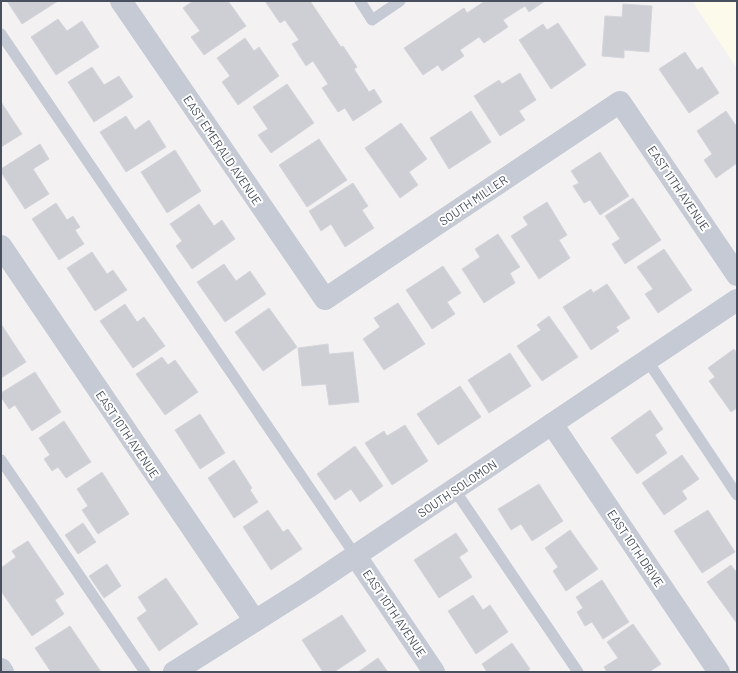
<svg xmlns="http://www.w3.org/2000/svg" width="738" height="673" font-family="Barlow,sans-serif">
<rect width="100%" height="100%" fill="#f3f1f1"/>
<polygon fill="#fcfbeb" points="692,1 737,1 737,68"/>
<g fill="#cdcfd5" stroke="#d5d5dc">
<polygon points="7,1 58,1 22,24"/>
<polygon points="193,1 228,1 246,26 204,55 191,37 200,31 183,8"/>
<polygon points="265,1 310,1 341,47 343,46 357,67 354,69 369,92 374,89 382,102 353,121 345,108 338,112 322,88 328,84 313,61 306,66 292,44 299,40 285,20 280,23"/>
<polygon points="485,1 545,1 529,12 525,6 503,20 508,27 484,43 479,37 460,50 464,56 442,71 438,65 423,75 404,48 464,8 467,13"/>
<polygon points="623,4 652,6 649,52 624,50 624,58 602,56 605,16 622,17"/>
<polygon points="58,19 67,31 82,21 99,47 56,75 31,37"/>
<polygon points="558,23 586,65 551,89 519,40 543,24 547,30"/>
<polygon points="245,38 254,51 259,47 279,76 238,105 222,82 230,76 217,58"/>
<polygon points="685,52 697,70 702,67 719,93 689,113 659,69"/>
<polygon points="92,67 104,85 119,76 133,97 94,122 68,82"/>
<polygon points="520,73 536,100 519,111 525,120 500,136 474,96 499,80 502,84"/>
<polygon points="287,84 314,123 271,153 258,135 268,129 253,107"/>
<polygon points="1,102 22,134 1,147"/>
<polygon points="471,111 491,142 449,169 430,138"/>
<polygon points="726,111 737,127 737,163 716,178 704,160 712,154 697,131"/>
<polygon points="126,116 135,130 149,120 166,147 126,172 100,132"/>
<polygon points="401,123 427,159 409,172 418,185 400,198 365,148"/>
<polygon points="319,139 347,180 307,207 279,165"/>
<polygon points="40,144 49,159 33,169 49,194 25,209 1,172 1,169"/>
<polygon points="175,150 201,191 167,213 141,172"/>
<polygon points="600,152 629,196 600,215 590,200 584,203 573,186 579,183 571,171"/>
<polygon points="353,183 368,206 362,210 374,228 345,247 331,224 321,231 309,211"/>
<polygon points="633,198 661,240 625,264 612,244 620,239 605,216"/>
<polygon points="547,202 567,235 559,240 570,258 539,279 511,236 528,225 523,217"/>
<polygon points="56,203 67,220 73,216 80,227 75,230 84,244 59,260 32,219"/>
<polygon points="199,204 214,226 222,220 235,239 192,269 176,246 182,241 170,224"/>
<polygon points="498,234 520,267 510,273 515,283 484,303 462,269 480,257 475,249"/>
<polygon points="664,249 692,290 658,313 645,294 653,289 637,267"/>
<polygon points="92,252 107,274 113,270 127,290 95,311 67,268"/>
<polygon points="224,264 236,281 250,271 266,294 225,322 197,282"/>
<polygon points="443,266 461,293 447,302 455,314 432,329 406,290"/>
<polygon points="607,284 630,318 616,327 619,331 591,350 563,307 591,289 593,293"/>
<polygon points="398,303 425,344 384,370 363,339 380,327 374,318"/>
<polygon points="125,304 137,322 144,317 165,346 133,368 100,321"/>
<polygon points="269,308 297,347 263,371 235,332"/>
<polygon points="549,316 578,357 542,381 517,346 541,330 537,325"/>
<polygon points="1,324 26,362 1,378"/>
<polygon points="328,344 329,354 353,352 359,402 329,405 326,384 302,386 298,348"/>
<polygon points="734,349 737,354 737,408 731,412 709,381 715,377 708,368"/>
<polygon points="510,353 531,386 489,413 468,380"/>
<polygon points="162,357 168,365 175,360 198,392 165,415 136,374"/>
<polygon points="35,372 61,412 32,431 15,405 9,409 1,397 1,393"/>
<polygon points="460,386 481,417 438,445 417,414"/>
<polygon points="650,410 663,429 655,435 667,453 637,474 611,438"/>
<polygon points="200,414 225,453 200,469 175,430"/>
<polygon points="64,421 91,462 66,478 58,467 52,471 44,459 50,455 39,438"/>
<polygon points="405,425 428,461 392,485 365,443 384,431 387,436"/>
<polygon points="355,446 383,486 360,502 351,489 335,500 317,474"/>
<polygon points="682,455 699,479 682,491 687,499 664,515 642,483"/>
<polygon points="234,460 252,488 250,490 258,502 234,518 208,478"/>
<polygon points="102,472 129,514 98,534 82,510 88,506 77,489"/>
<polygon points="539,484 563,521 532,541 521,524 511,530 498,509"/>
<polygon points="268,510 283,532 288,529 302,549 271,570 243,527"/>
<polygon points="708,510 735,552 702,573 674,531"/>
<polygon points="83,523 96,542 78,554 65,535"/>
<polygon points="570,530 598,569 566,591 553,571 558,567 545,548"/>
<polygon points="456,533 468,551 459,557 472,577 439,598 414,560"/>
<polygon points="28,541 64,594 55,600 64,614 32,636 1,591 1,568 16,557 12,551"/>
<polygon points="107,564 121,586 104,598 89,576"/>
<polygon points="731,565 737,573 736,622 707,582"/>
<polygon points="166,578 198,624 159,651 137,618 147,611 138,597"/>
<polygon points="602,580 629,622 603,639 592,622 585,626 577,612 583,608 576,597"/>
<polygon points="473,595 483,610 490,605 508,632 476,654 448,611"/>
<polygon points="342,615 366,651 334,672 323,672 302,640"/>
<polygon points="633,624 661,664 649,672 607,672 604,667 618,658 607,642"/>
<polygon points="70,626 101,672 51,672 35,648"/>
<polygon points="512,643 530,669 527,672 487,672 482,664"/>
<polygon points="378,658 388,672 358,672"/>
</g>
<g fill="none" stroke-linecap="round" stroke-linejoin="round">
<g stroke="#c5cad5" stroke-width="11">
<polyline points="360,1 372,20 400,1"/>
<polyline points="1,34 355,555"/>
<polyline points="647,360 737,495"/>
<polyline points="1,460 145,672"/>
<polyline points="454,489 578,672"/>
</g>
<g stroke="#c5cad5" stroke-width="22">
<polyline points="121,1 325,299 620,102 737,275"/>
<polyline points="1,246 255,621"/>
<polyline points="552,424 719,672"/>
<polyline points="355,555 434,672"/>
<polyline points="1,669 3,672"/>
</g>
<polyline stroke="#c5cad5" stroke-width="22" points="174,672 307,588 737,300"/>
</g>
<g text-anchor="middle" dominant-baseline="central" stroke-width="4" stroke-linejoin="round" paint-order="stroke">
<g font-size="12" fill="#484f5e" stroke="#fff">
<text transform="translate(223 150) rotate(56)">EAST EMERALD AVENUE</text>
<text transform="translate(679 188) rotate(56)">EAST 11TH AVENUE</text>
<text transform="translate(473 200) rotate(-34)">SOUTH MILLER</text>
<text transform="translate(128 434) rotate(56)">EAST 10TH AVENUE</text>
<text transform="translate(457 488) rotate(-34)">SOUTH SOLOMON</text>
<text transform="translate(636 548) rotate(56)">EAST 10TH DRIVE</text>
<text transform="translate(395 613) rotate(56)">EAST 10TH AVENUE</text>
</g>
</g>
<rect width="738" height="673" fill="none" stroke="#484f5e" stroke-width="4"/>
</svg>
